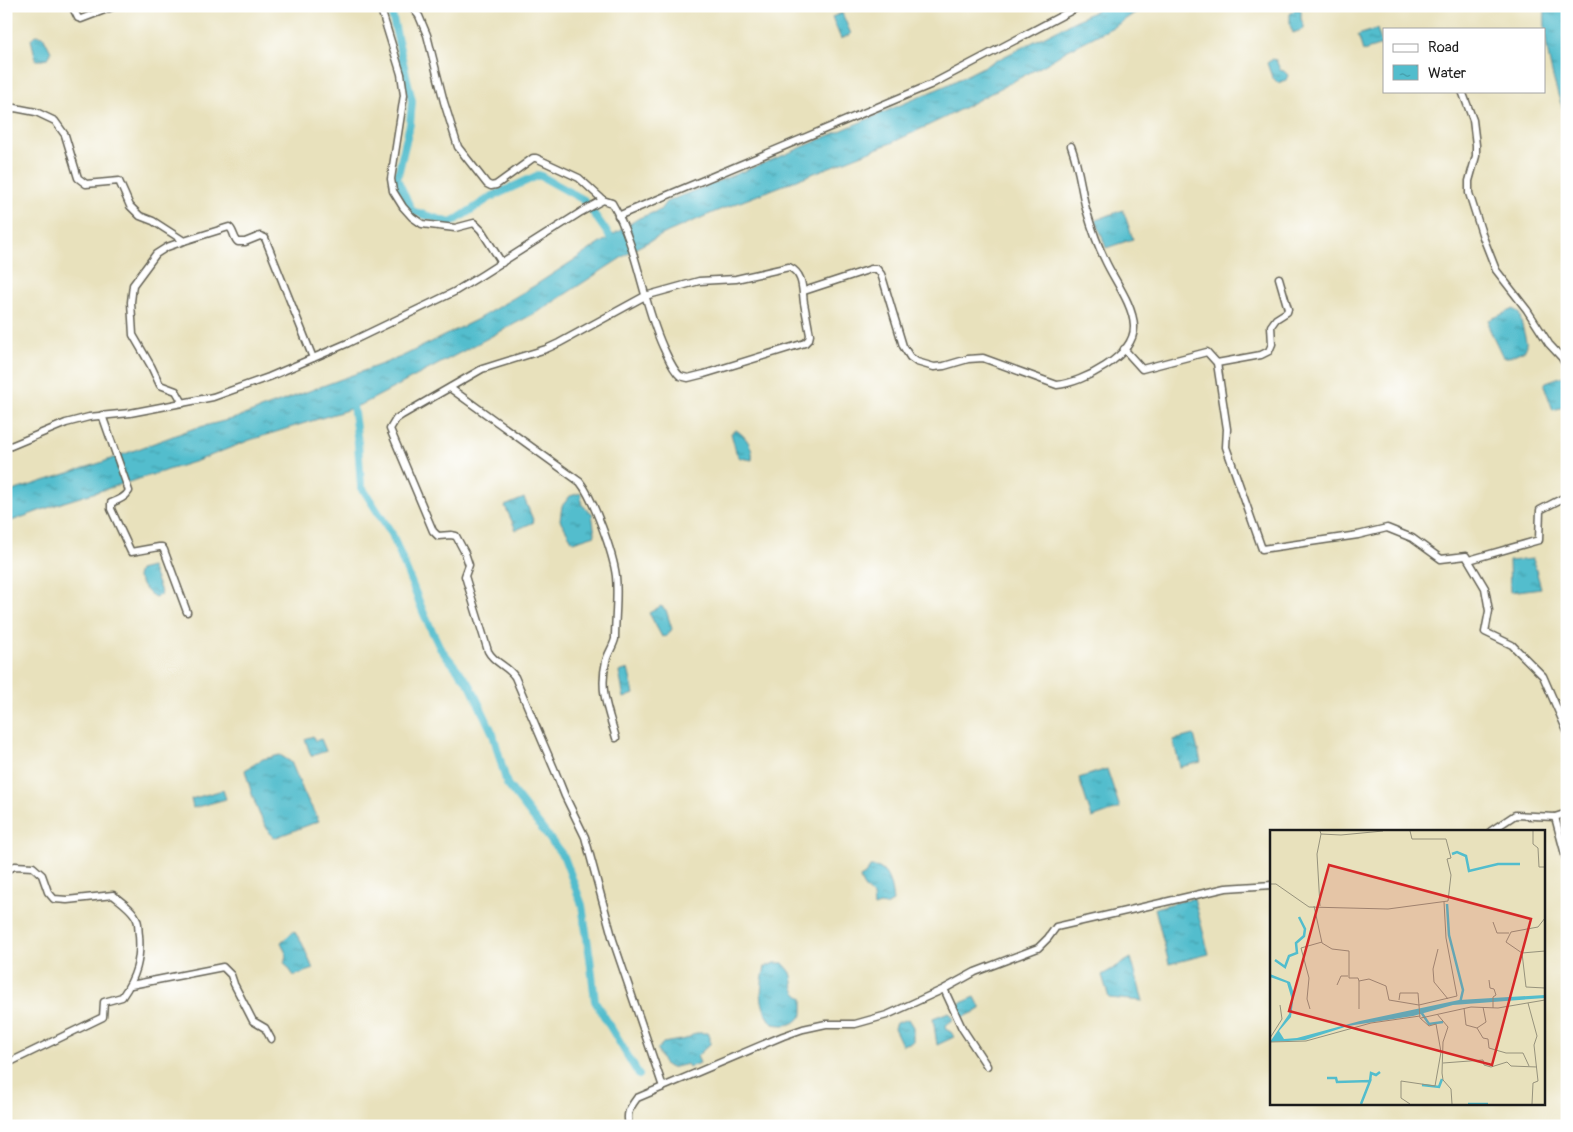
<svg xmlns="http://www.w3.org/2000/svg" width="1573" height="1132" font-family="Pangolin,sans-serif">
<defs>
<pattern id="water-ripples" width="26" height="14" patternUnits="userSpaceOnUse" patternTransform="scale(1.25)"><rect width="26" height="14" fill="#52bdcd"/><path d="M2 4q2-2 4 0t4 0M15 11q2-2 4 0t4 0" fill="none" stroke="#4399a6"/></pattern>
</defs>
<rect width="100%" height="100%" fill="#fff"/>
<filter id="ink" filterUnits="userSpaceOnUse"><feTurbulence type="fractalNoise" baseFrequency=".02" numOctaves="2"/><feDisplacementMap in="SourceGraphic" scale="10" xChannelSelector="R" yChannelSelector="G"/><feConvolveMatrix kernelMatrix="1 2 1 2 8 2 1 2 1" color-interpolation-filters="sRGB"/></filter>
<filter id="wash" filterUnits="userSpaceOnUse"><feTurbulence type="fractalNoise" baseFrequency=".0096" numOctaves="4" result="noise"/><feDisplacementMap in="SourceGraphic" scale="20" xChannelSelector="R" yChannelSelector="G"/><feGaussianBlur stdDeviation="1.12" result="paint"/><feColorMatrix in="noise" values="0 0 0 0 0 0 0 0 0 0 0 0 0 0 0 0 0 1.4 0 .05"/><feComposite in="paint" operator="in"/></filter>
<g filter="url(#wash)">
<rect width="100%" height="100%" fill="#e8e1bc"/>
<g fill="url(#water-ripples)" stroke="#376c74">
<polygon points="1105,6 1145,6 1117,25 1066,51 1046,64 944,118 891,143 717,211 668,232 638,247 541,310 365,403 344,411 250,440 197,461 64,502 6,523 6,493 100,463 192,429 236,418 401,357 476,320 534,286 639,218 660,210 666,202 784,155 947,85"/>
<path d="M1545 6H1567V120C1553 84 1543 45 1545 6Z"/>
<polygon points="1295,9 1301,10 1301,19 1304,26 1304,29 1293,33 1290,25 1290,14"/>
<polygon points="842,13 851,34 841,39 832,17"/>
<polygon points="1377,29 1382,45 1363,51 1358,35"/>
<polygon points="35,35 43,36 51,52 49,57 43,60 36,60 31,39"/>
<polygon points="1273,59 1276,60 1280,70 1284,71 1288,75 1286,80 1278,83 1272,77 1267,63"/>
<polygon points="1123,210 1133,239 1106,248 1096,220"/>
<polygon points="1514,309 1519,313 1527,345 1525,350 1509,357 1503,357 1489,328 1489,320"/>
<polygon points="1563,376 1567,379 1567,406 1553,410 1544,385 1546,382"/>
<path d="M736 430C746 436 754 448 752 460L740 458 736 452 731 433Z"/>
<polygon points="581,493 582,505 592,513 595,535 573,542 560,520 562,506 570,496"/>
<polygon points="524,498 534,522 516,530 505,506"/>
<polygon points="1533,559 1541,588 1510,592 1509,561"/>
<path d="M151 567 160 589 161 594 155 597C146 592 142 585 137 576L139 570Z"/>
<polygon points="661,606 666,610 672,629 667,636 662,637 649,613"/>
<polygon points="628,669 634,694 624,698 619,672"/>
<polygon points="1194,735 1201,762 1180,767 1173,740"/>
<polygon points="313,736 315,741 321,739 326,751 311,756 305,739"/>
<path d="M280 755 291 762 304 793 319 821 274 838C259 821 251 792 245 770L263 759Z"/>
<polygon points="1107,769 1120,808 1092,818 1079,778"/>
<polygon points="223,790 226,799 193,808 191,799"/>
<path d="M870 867C873 867 876 867 879 868 890 873 892 892 893 902L886 906 880 905 874 907 873 896C867 891 862 886 860 878L865 875Z"/>
<polygon points="1194,898 1209,954 1169,964 1155,908"/>
<polygon points="294,931 302,943 313,969 294,976 284,962 287,956 281,942"/>
<polygon points="1131,958 1143,1001 1109,998 1102,975"/>
<path d="M775 963H783C785 966 789 969 791 973 795 983 790 991 803 998V1014C794 1026 787 1026 773 1024 758 1005 760 990 765 967Z"/>
<polygon points="975,997 981,1009 962,1018 956,1005"/>
<polygon points="949,1012 954,1019 946,1025 947,1030 951,1032 954,1037 937,1045 933,1018"/>
<polygon points="908,1019 913,1027 913,1042 902,1045 894,1028 896,1023"/>
<polygon points="696,1033 707,1033 710,1037 710,1044 697,1056 700,1063 689,1067 687,1064 671,1068 664,1064 657,1050 663,1043 686,1039"/>
</g>
<g fill="none" stroke-linecap="round" stroke-linejoin="round">
<g stroke="#52bdcd" stroke-width="8">
<polyline points="390,6 412,101 410,124 397,179 412,211 451,223 491,197 539,175 584,200 616,245"/>
<polyline points="352,398 358,443 361,486 392,534 424,614 440,648 470,685 493,734 507,784 564,857 582,905 590,958 595,1001 639,1075"/>
</g>
</g>
</g>
<g filter="url(#ink)">
<g fill="none" stroke-linecap="round" stroke-linejoin="round">
<g stroke="#636154" stroke-width="9">
<g id="street">
<polyline points="72,6 78,18 81,19 115,6"/>
<polyline points="380,6 401,74 404,95 391,179 393,191 403,207 412,217 422,224 455,228 474,223 481,230 502,263"/>
<path d="M411 6 419 16 427 35 444 102 458 147 487 184 491 186 496 185 533 158H536L579 178 603 200 612 203C638 247 642 301 663 347 668 357 672 369 680 376L688 378 704 374 805 343 809 339 810 335C808 324 806 314 804 303 802 289 804 274 789 267L736 279 699 281 645 296 559 343 546 349 482 369 402 415 396 419 390 429 433 531 438 536 451 535 456 536 465 553 469 565 465 576 488 651C494 663 508 666 515 677L555 771 565 796 585 837 613 940 663 1087"/>
<polyline points="1462,91 1473,120 1476,145 1476,156 1469,181 1469,193 1483,237 1496,270 1527,310 1549,344 1562,358 1567,367"/>
<polyline points="6,109 15,108 36,112 55,121 65,135 78,178 86,184 119,181 130,206 140,216 153,221 184,241 167,247 156,254 133,285 131,302 133,335 151,366 160,385 176,391 183,403"/>
<polyline points="618,216 930,85 1080,6"/>
<path d="M184 241 229 227C234 230 233 238 238 242H245L260 236 265 238 313 358"/>
<path d="M804 291 871 269H877L881 274 884 283 903 346 910 357 917 362 934 367 944 366 968 359 983 358 1057 385C1082 383 1135 356 1134 326 1133 304 1114 280 1105 260 1097 244 1091 226 1086 209 1081 189 1079 167 1071 146"/>
<polyline points="1124,349 1142,369 1207,352 1217,363 1227,429 1226,447 1262,549 1358,535 1387,528 1412,538 1441,559 1466,556 1485,588 1489,611 1485,632 1512,645 1543,676 1567,731"/>
<polyline points="1217,363 1261,355 1269,351 1272,344 1271,326 1276,319 1287,312 1288,309 1279,278"/>
<path d="M450 388 580 482C594 500 613 553 616 576 618 596 615 619 615 639 613 647 608 653 606 661 599 691 608 710 616 738"/>
<path d="M102 415 129 491C125 498 118 500 111 503V509L131 552 159 547H162L164 550 187 612"/>
<polyline points="6,448 66,423 89,417 130,413 213,397 269,377 348,343 454,292 482,275 581,212 603,200"/>
<polyline points="1469,560 1539,540 1540,510 1567,496"/>
<polyline points="1555,817 1567,862"/>
<polyline points="1491,831 1515,815 1555,817 1567,813"/>
<path d="M6 870 15 866 33 867 42 875 48 892 54 899 67 900 113 895C120 901 134 910 137 920 139 924 138 931 139 935 141 960 136 977 122 997L104 1002 103 1017 6 1064"/>
<polyline points="131,985 223,967 231,975 234,984 253,1021 265,1028 271,1039"/>
<polyline points="944,989 962,1028 987,1066"/>
<path d="M629 1126C626 1113 629 1109 637 1098L783 1036 803 1029 826 1024H855L887 1015 944 989 975 972 1038 948 1048 938 1056 927 1226 888 1272 885"/>
</g>
</g>
<use href="#street" stroke="#fff" stroke-width="6"/>
</g>
</g>
<g transform="translate(1270 830)">
<rect width="275" height="275" fill="#e8e1bc"/>
<path d="M0 144 20 152 24 164 21 187 9 201 14 209 27 208 90 191 189 170 275 165V168L183 175 143 186 78 196 35 210 0 212 19 184 22 170 17 153 0 147Z" fill="#52bdcd"/>
<path fill="none" stroke="#52bdcd" stroke-width="2.5" d="M182 24 187 22 196 26 199 41 228 34H250M177 74 179 105 193 160 190 173M5 130 15 137 19 126 27 123 26 113 34 106 35 99 29 87M151 182 159 194 173 192M57 248H66L67 252 100 251 91 274M100 251 101 243 106 245 110 242M152 255 169 257 172 249M198 274H218"/>
<path fill="none" stroke="#96927c" stroke-width="1" d="M50 1 51 4 71 5 113 1M263 1V14L268 18 269 37H275M0 54H6L39 77 118 79 178 71 181 45 177 29 181 28 176 9H142L140 1M44 76 52 113 62 119 79 121V148H88L89 151 99 149 116 156 119 170 149 175 187 166 176 108 174 72M50 76 47 24 51 4M275 88 268 97 241 102 236 112 252 123 256 157 275 158M223 92 227 103H239M168 119 163 139 164 152 178 169M252 123 275 121M219 150 220 158 224 159 226 165 223 167V178M67 155 71 146H78M129 170 130 163H148L150 188 159 196 166 194 171 222 165 256 131 251V268L140 274M258 173 267 206 264 215 268 251 263 253 262 274M213 177 216 192 207 198 213 208 218 209 219 218 236 223H253L259 236M194 178 196 195 207 198M40 179 37 169 39 148 31 118 52 112M89 179V151M167 184 178 197 173 212 172 243 173 250 181 259 182 274M151 188 201 177 228 178 275 170M0 208 12 189 10 175M0 212 36 211 101 193 150 186M173 233 213 230 214 235 221 237 237 232 241 236 267 237"/>
<path fill="#d62828" fill-opacity="0.15" stroke="#d62828" stroke-width="2.5" d="M59 35 261 89 222 235 19 181Z"/>
<rect width="275" height="275" fill="none" stroke="#1c1c1c" stroke-width="2.5"/>
</g>
<rect width="1573" height="1132" fill="none" stroke="#fff" stroke-width="25"/>
<rect x="1383" y="28" width="162" height="65" fill="#ffffff" stroke="#a4a4a4"/>
<rect x="1393" y="44" width="25" height="8" fill="#ffffff" stroke="#a4a4a4"/>
<text x="1428" y="52" font-size="15" fill="#1c1c1c">Road</text>
<rect x="1393" y="65" width="25" height="15" fill="url(#water-ripples)" stroke="#a4a4a4"/>
<text x="1428" y="78" font-size="15" fill="#1c1c1c">Water</text>
</svg>
